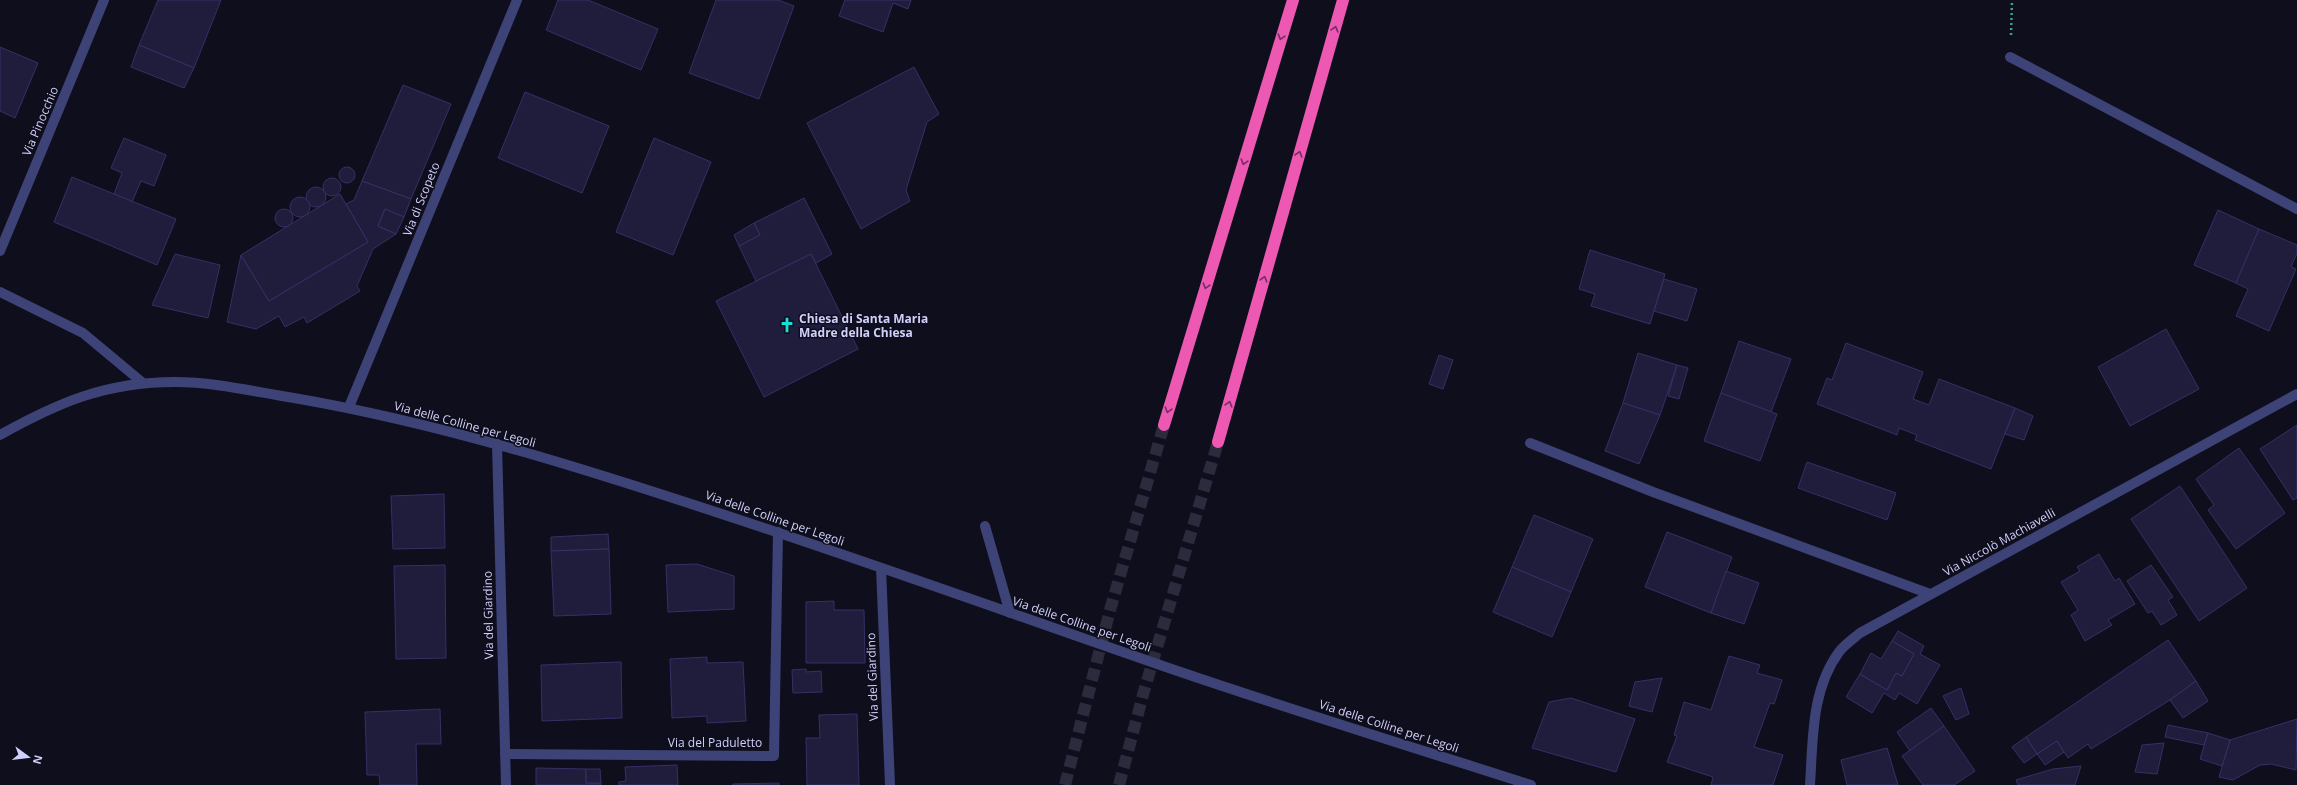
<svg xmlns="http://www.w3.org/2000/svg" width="2297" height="785" font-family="'Open Sans',sans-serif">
<rect width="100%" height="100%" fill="#0f0e1d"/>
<g fill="#1f1c3c" stroke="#343166">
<polygon points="158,0 221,0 194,68 139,45"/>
<polygon points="558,0 588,0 658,29 641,70 546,30"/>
<polygon points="716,0 778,0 794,6 759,99 689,73"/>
<polygon points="845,0 911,0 908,9 893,3 883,32 839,16"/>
<polygon points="139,45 194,68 184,88 131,67"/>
<polygon points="0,47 38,63 15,118 0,111"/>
<polygon points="914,67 939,114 927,122 906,190 910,201 861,229 807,123"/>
<polygon points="403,85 451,104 411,199 362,181"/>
<polygon points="525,92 609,126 582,193 498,158"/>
<polygon points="124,138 166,155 154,186 141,181 132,202 114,194 122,173 111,168"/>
<polygon points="654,138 711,162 673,255 616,232"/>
<circle cx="347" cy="175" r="8"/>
<polygon points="72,177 176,219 157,265 54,222"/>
<circle cx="332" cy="187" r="9"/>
<polygon points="362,181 411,199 404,217 385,209 378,226 396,234 373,249 357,286 360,291 307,323 304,317 285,327 279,316 256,329 227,322 241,255 269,301 368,242 346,204 354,200"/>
<circle cx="316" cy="197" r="10"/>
<polygon points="340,194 368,242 269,301 241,255"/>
<circle cx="300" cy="207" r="10"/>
<polygon points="804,198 832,254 816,263 811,254 756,281 739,246 760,235 754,223"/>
<circle cx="284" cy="218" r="9"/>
<polygon points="385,209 404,217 396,234 378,226"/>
<polygon points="2218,210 2259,229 2236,283 2194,265"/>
<polygon points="754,223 760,235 739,246 734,235"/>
<polygon points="2259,229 2297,245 2297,253 2291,267 2296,269 2269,331 2236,316 2248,289 2236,283"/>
<polygon points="1590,250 1665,274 1650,324 1591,306 1595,294 1579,289"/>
<polygon points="175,254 220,265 208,318 152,305"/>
<polygon points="811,254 858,349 764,397 716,301"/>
<polygon points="1664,279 1697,289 1687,321 1654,311"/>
<polygon points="2166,329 2199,389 2130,426 2098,367"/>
<polygon points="1739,341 1791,359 1771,412 1721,393"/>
<polygon points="1846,343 1923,372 1913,399 1929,405 1939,379 2015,408 1991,469 1915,440 1917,435 1899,428 1897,435 1817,404 1827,378 1832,380"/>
<polygon points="1638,353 1677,365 1660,415 1623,403"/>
<polygon points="1439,355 1453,360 1443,389 1429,384"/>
<polygon points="1677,365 1688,368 1679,399 1668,396"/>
<polygon points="1721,393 1777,414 1760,461 1704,441"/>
<polygon points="1623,403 1660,415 1639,464 1605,451"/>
<polygon points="2015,408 2033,416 2024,440 2005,434"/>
<polygon points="2297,425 2297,498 2293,500 2260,449"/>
<polygon points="2239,448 2285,513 2236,549 2208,510 2214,505 2196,479"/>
<polygon points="1807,462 1896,493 1887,520 1798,488"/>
<polygon points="2180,486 2247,588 2199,621 2131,519"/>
<polygon points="444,494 445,548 393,549 391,496"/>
<polygon points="1534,515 1593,539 1571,592 1512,567"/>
<polygon points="1667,532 1732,557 1711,613 1645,587"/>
<polygon points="608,534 609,549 551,551 551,537"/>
<polygon points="609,549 611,614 554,616 551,551"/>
<polygon points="2099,554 2115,581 2119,578 2135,604 2108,620 2112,625 2085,641 2071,615 2078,610 2061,582 2080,571 2077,567"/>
<polygon points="697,564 734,576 734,609 668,612 666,565"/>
<polygon points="445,565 446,658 396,659 394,566"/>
<polygon points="2151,565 2173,597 2168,600 2177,615 2161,625 2152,611 2148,613 2127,581"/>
<polygon points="1512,567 1571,592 1552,637 1493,612"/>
<polygon points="1726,571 1759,583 1744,624 1711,613"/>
<polygon points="834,601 834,610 864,610 865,663 806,663 806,602"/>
<polygon points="1898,631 1924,646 1920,654 1940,665 1917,704 1899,693 1895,700 1884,693 1872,713 1846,697 1860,674 1887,690 1896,673 1902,676 1914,654 1892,641"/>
<polygon points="2168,640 2196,681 2170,700 2091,749 2088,744 2068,758 2057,741 2037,754 2026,737"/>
<polygon points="1892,641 1914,654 1902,676 1896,673 1887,690 1860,674 1871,653 1881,659"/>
<polygon points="1729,656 1760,665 1757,673 1782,680 1774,704 1770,703 1754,747 1783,755 1773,785 1711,785 1713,777 1667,762 1677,736 1674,735 1684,702 1711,710"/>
<polygon points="707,657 707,663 743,662 746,721 707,723 707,716 672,718 670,659"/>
<polygon points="621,662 622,718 542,721 541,665"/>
<polygon points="806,669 806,672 821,671 822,692 793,693 792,670"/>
<polygon points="1662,678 1652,712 1629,706 1635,682"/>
<polygon points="2196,681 2208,701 2183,718 2170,700"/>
<polygon points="1961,688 1969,714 1956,720 1943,696"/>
<polygon points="1571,698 1635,719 1616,772 1532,748 1549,702"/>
<polygon points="1931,708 1944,726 1910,751 1897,732"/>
<polygon points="440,709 441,744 416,744 417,785 380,785 379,775 367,775 365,712"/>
<polygon points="857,714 859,785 807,785 806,738 820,738 819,715"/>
<polygon points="2297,719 2296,770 2271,764 2260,765 2233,780 2219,777 2230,740"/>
<polygon points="2168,725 2208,733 2204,745 2165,737"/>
<polygon points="1944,726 1975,771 1954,785 1923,785 1902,756"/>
<polygon points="2208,733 2230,740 2222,766 2200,759"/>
<polygon points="2026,737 2037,754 2024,763 2012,747"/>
<polygon points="2057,741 2064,752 2045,765 2037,754"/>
<polygon points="2164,743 2157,774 2135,772 2142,745"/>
<polygon points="1887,748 1898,785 1847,785 1841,760"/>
<polygon points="677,765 678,785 619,785 619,782 626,781 625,767"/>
<polygon points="2081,766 2075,785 2018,785 2016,780 2053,769"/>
<polygon points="536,768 586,769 586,783 601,783 601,785 536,785"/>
<polygon points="586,769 600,769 601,783 586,783"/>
<polygon points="779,783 779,785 733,785 733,784"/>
</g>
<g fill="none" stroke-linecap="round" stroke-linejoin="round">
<g stroke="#2c2b3e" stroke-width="12" stroke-dasharray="12 6" stroke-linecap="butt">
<polyline points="1065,785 1110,610 1164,425"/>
<polyline points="1119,785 1144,691 1218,442"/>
</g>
<polyline stroke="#3aa38f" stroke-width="2.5" stroke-dasharray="2 3" stroke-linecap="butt" points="2011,35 2012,0"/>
<g stroke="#3e4377" stroke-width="10">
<polyline points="2010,57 2297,209"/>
<polyline points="0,251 104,0"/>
<polyline points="0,292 83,333 143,383"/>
<polyline points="349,407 517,0"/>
<path d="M0 435C59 402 106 382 175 382 215 382 255 392 294 398 445 424 592 471 737 519 880 566 1021 617 1163 666 1285 708 1409 746 1531 785"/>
<polyline points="1530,443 1653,492 1930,594"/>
<polyline points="497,444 506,785"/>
<polyline points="985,526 1010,613"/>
<polyline points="881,568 890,785"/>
<polyline points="505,754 774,756 778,532"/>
<path d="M1810 785C1813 740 1811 690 1839 652 1844 645 1853 639 1860 633L2297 394"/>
</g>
<g stroke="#ec58b2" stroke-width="12">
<polyline points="1164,425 1293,0"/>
<polyline points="1218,442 1343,0"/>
</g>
</g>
<defs><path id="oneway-chevron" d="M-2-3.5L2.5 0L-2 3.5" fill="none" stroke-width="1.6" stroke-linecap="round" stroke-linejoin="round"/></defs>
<g stroke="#722f60">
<use href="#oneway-chevron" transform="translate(1335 29) rotate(-74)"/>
<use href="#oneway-chevron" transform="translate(1281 37) rotate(107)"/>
<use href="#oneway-chevron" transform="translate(1299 154) rotate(-74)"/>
<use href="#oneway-chevron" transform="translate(1244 162) rotate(107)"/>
<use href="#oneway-chevron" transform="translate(1264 279) rotate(-74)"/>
<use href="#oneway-chevron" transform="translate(1206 286) rotate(107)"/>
<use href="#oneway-chevron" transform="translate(1229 404) rotate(-74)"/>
<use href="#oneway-chevron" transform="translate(1168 410) rotate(107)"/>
</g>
<defs>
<g id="church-bare" transform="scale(1.2)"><path d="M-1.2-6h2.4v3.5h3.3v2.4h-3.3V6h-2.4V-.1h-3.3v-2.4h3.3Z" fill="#19ddd7" stroke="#0f0e1d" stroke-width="2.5" paint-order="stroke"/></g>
</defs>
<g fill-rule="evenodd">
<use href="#church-bare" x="787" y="325"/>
</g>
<g text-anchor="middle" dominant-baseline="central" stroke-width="3" stroke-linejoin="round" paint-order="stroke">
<g font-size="12" fill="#d0d0fa" stroke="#0f0e1d">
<text transform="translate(40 121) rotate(-67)">Via Pinocchio</text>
<text transform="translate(421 199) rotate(-68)">Via di Scopeto</text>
<text transform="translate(465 424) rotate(15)">Via delle Colline per Legoli</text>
<text transform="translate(775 518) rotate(19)">Via delle Colline per Legoli</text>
<text transform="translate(1999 542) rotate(-29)">Via Niccolò Machiavelli</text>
<text transform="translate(488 615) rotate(-91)">Via del Giardino</text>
<text transform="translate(1082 624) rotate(19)">Via delle Colline per Legoli</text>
<text transform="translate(872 677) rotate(-92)">Via del Giardino</text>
<text transform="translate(1389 726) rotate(18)">Via delle Colline per Legoli</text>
<text x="715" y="742">Via del Paduletto</text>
</g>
<g font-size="12" font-weight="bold" fill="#d0d0fa" stroke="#0f0e1d" text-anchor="start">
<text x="799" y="318">Chiesa di Santa Maria<tspan x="799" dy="14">Madre della Chiesa</tspan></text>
</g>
</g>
<g transform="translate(28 757) rotate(105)" stroke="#0f0e1d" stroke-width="3" paint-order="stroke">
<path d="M0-3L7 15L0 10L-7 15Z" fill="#d0d0fa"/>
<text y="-6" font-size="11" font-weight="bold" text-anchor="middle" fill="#d0d0fa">N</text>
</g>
</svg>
